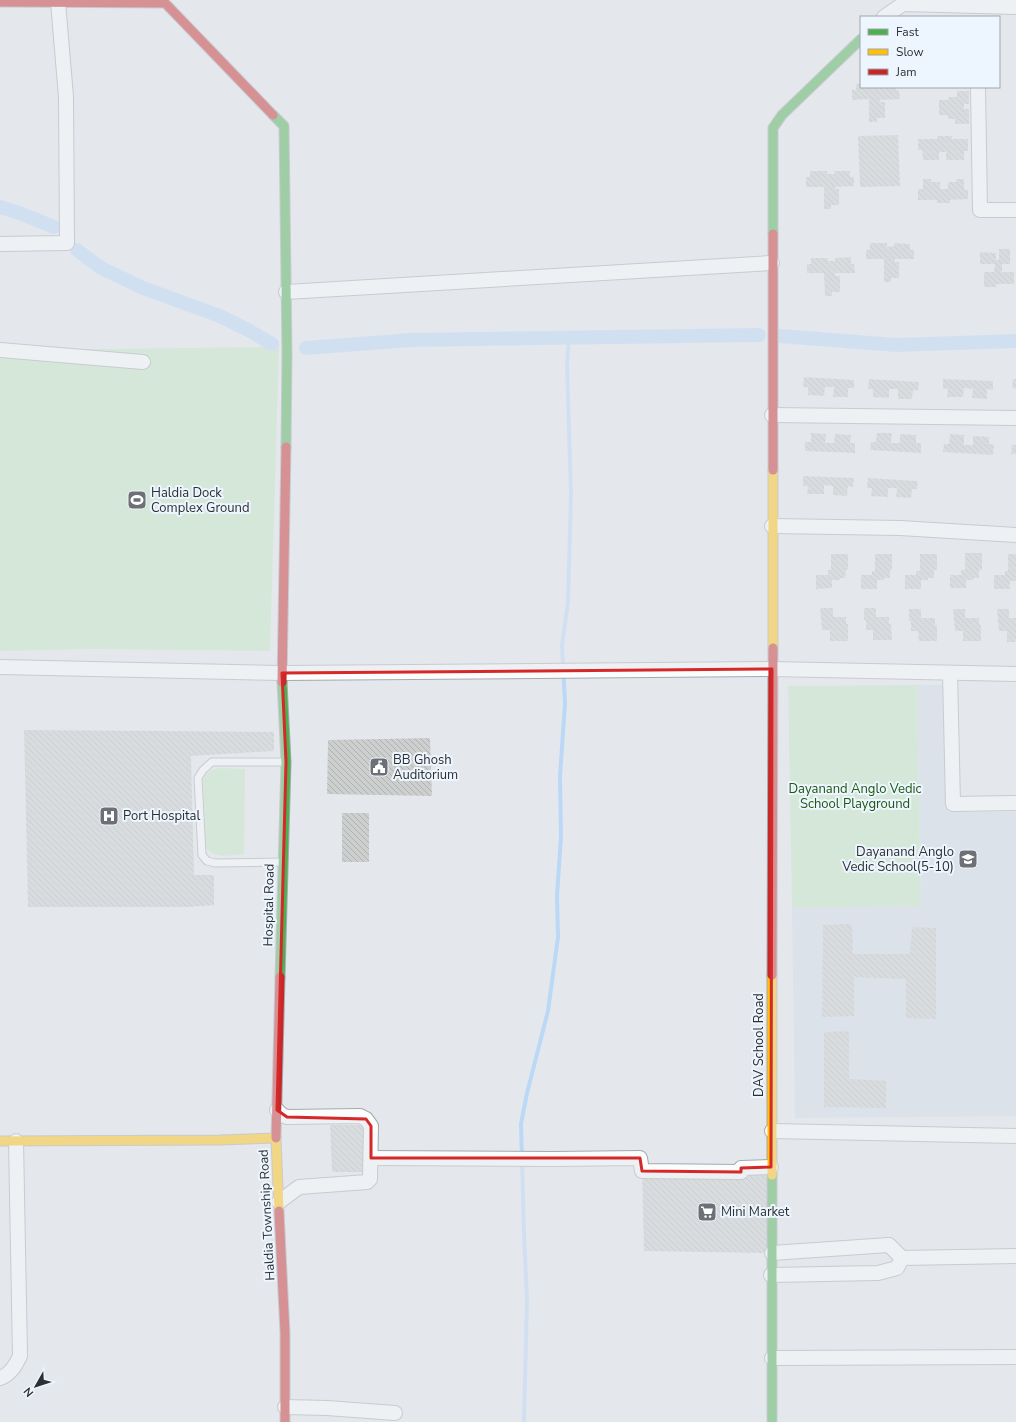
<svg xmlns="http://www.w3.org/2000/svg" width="1016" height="1422" font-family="'Nunito Sans',sans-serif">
<defs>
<pattern id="building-back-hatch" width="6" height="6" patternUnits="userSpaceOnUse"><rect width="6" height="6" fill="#cdcece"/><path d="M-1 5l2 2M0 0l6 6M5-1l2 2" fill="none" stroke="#b0b1b1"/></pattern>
</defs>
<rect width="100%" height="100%" fill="#e4e8ed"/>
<polygon fill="#d2dbe5" points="917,685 945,685 948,812 1016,812 1016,1116 795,1118 792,908 921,906"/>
<g fill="#c4e7c2">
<polygon points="279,347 270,651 92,649 0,651 0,350"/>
<polygon points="917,685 921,906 792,908 788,686"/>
<path d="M221 768 245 769 244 854C232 855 213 860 206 847L203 781C207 772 211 769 221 768Z"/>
</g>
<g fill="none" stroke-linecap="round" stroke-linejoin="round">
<polyline stroke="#bbd8f6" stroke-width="4" points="524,1422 527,1300 524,1233 521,1124 527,1093 548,1011 558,937 557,896 561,836 560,776 565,703 562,645 568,602 571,495 567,364 569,337"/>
<g stroke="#bbd8f6" stroke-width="14">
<polyline points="0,207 22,214 54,227"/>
<polyline points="77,250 101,268 143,288 220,316 248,330 272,344"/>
<polyline points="780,336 896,345 1016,341"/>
<polyline points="306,348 411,340 759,335"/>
</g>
</g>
<g fill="url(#building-back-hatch)">
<polygon points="856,84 861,84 861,87 896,87 896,90 899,90 900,99 880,100 880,102 885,102 885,118 877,118 877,122 869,122 869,99 852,100 852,90 856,90"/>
<polygon points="957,91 969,91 969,104 964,104 964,109 969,109 969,124 955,124 955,119 948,119 948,115 939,115 939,100 948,100 949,97 957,97"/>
<polygon points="898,135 900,186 860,187 858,136"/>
<polygon points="937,136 952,136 952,139 968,139 968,151 964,151 964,160 946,160 946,152 939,152 939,160 923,160 922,150 918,150 918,139 937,139"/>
<polygon points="810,171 827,171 827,174 835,174 834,171 850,171 850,177 854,177 854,186 835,187 835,189 839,189 839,205 831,205 831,209 824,209 824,187 806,187 806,177 810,177"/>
<polygon points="923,179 931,179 931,182 940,182 940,189 948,189 948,182 956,182 956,179 964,179 964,190 968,190 968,199 950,200 950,203 937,203 937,200 918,200 918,189 923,189"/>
<polygon points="870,243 887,243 887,247 894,246 894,243 910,244 910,250 914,250 914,259 895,259 895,262 899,262 899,278 891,278 891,282 884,282 884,259 866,259 866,250 870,250"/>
<polygon points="999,249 1010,249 1010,264 1002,264 1002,272 1014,272 1014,284 996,284 996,287 984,287 984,272 994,272 995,264 980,264 980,252 996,253 996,260 999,260"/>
<polygon points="851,257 851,264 854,264 855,273 835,273 835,276 840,276 840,292 832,292 832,296 825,296 824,273 807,273 807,264 811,264 811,258 828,258 828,261 835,261 835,258"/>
<polygon points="804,377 854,380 854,388 848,388 848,397 833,397 834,387 825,387 824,396 808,395 808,387 803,387"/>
<polygon points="869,379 919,382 918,390 913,390 912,399 898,399 898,389 889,389 889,398 873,397 873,389 868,389"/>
<polygon points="943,379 993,381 993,390 987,389 987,399 972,398 973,389 964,388 963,397 947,397 948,389 943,388"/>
<polygon points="1013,379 1016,379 1016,389 1012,388"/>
<polygon points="811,433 826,434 825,443 834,443 835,434 851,435 850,443 855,443 855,453 805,451 805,442 811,442"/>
<polygon points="877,433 892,433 891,443 900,443 900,434 916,435 916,443 921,443 921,453 870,450 871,442 876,442"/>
<polygon points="950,434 964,435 964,445 973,445 973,436 989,437 989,444 994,445 993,455 943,452 944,444 949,444"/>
<polygon points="1012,445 1016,445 1016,454 1011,454"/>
<polygon points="803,476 854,478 853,487 848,486 847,496 833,495 833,486 824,485 824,494 807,494 808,486 803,486"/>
<polygon points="868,478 918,481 917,489 912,489 911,498 896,497 897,488 888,488 888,497 871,496 872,488 867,488"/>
<polygon points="965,553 982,553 982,570 979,570 979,578 973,578 973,580 966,580 966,588 950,588 950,575 961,575 961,570 965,570"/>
<polygon points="831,554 848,554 848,570 846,570 845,578 840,578 840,580 832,580 832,588 816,589 816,575 828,575 828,570 831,570"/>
<polygon points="875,554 892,554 892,570 890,570 890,578 884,578 884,580 877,580 877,589 861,589 861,575 872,575 872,571 875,571"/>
<polygon points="920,554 937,554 937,570 934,570 934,578 928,578 928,580 921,580 921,589 905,589 905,575 916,575 916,571 920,571"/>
<polygon points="1008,554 1016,554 1016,581 1010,581 1010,589 994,589 994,575 1005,575 1005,571 1008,571"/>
<polygon points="820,608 833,608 833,617 846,617 846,624 848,624 848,641 830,641 830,630 822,630"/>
<polygon points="864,608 876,608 876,617 889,617 889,624 891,624 892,640 873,640 873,630 866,630 866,620 864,620"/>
<polygon points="909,609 921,609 921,618 935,618 935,625 937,625 937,641 919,641 918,631 911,631 911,621 909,621"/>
<polygon points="953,609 965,609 965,618 979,618 979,625 981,625 981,641 963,641 963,631 955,631"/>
<polygon points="997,609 1009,609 1009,618 1016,618 1016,642 1007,642 1007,631 999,631"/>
<polygon points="24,730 274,732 274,751 191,756 194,875 214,875 214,905 188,907 28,907"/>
<polygon points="430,738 432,796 327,794 328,740"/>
<rect x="342" y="813" width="27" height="49"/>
<polygon points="852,924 853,954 910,954 912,927 936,928 936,1019 906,1018 906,979 854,977 854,1016 822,1017 823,925"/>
<polygon points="849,1031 849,1079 886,1081 886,1108 824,1107 824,1032"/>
<polygon points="330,1125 364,1125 363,1172 332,1172"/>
<polygon points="771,1167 772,1253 644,1251 642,1171"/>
</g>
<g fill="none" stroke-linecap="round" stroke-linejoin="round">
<g stroke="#a6a9ad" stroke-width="9">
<polyline id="lane" points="281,862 215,863 207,861 202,855 198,778 203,770 212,762 284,762"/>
</g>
<g stroke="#a6a9ad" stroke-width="16">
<g id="street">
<polyline points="884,17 903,4 1016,7"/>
<polyline points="978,87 980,210 1016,210"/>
<polyline points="0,244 67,243 66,97 58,2"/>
<polyline points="286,292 772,263"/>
<polyline points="0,350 143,362"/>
<polyline points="772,415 1016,418"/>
<polyline points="772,526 900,528 1016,535"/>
<polyline points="0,667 282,673 772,669 1016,674"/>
<polyline points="950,673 953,804 1016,803"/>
<polyline points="277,1110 282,1115 287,1117 360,1116 366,1119 371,1126 370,1179 367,1182 299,1187 279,1202"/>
<polyline points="772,1131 1016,1136"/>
<polyline points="371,1158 553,1159 640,1158 642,1171 741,1172 741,1168 771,1167"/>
<polyline points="772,1253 889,1245 902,1258"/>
<polyline points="771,1275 878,1273 897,1268 902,1258 1016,1256"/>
<polyline points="772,1358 1016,1357"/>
<path d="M0 1378C10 1375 16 1365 20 1356L16 1141"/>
<polyline points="285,1407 327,1408 395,1413"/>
</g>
</g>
<g stroke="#a6a9ad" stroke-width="11">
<g id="fast">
<polyline points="273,115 284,126 287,354 286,447"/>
<polyline points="773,234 773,128 782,115 861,39"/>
<polyline points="280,977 286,762 282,682"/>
<polyline points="772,1422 772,1175"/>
</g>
</g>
<g stroke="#a6a9ad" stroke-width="11">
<g id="slow">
<polyline points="773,648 773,470"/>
<polyline points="0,1141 220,1140 276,1138 279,1211"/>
<polyline points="772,1175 772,975"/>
</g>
</g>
<g stroke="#a6a9ad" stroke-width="11">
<g id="jam">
<polyline points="0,2 165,3 273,115"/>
<polyline points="773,470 773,234"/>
<polyline points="282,682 286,447"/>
<polyline points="772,975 773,648"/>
<polyline points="276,1138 280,977"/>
<polyline points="279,1211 285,1333 285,1422"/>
</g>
</g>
<use href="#lane" stroke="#fbfcfc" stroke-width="7"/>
<use href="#street" stroke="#fbfcfc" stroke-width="14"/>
<use href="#fast" stroke="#4caf50" stroke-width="9"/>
<use href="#slow" stroke="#ffc107" stroke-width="9"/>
<use href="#jam" stroke="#c62828" stroke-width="9"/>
</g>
<path d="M0 0H1016V1422H0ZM772 669 771 1167 741 1168V1172L642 1171 640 1158H371V1126L366 1119 287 1117 277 1110 286 762 282 673Z" fill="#e4e8ed" fill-opacity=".55" fill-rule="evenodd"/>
<path fill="none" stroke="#d62828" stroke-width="3" stroke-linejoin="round" d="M772 669 771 1167 741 1168V1172L642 1171 640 1158H371V1126L366 1119 287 1117 277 1110 286 762 282 673Z"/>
<defs>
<g id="stadium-square" transform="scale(1)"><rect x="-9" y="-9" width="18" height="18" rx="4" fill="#6d7074" stroke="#edf5fe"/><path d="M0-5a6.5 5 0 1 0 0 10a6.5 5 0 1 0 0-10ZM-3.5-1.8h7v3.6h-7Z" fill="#fff"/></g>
<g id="civic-square" transform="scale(1)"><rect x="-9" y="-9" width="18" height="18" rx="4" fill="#6d7074" stroke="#edf5fe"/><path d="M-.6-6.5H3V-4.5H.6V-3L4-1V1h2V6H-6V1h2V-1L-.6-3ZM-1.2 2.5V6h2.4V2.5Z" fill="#fff"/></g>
<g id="hospital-square" transform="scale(1)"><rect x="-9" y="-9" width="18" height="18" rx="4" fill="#6d7074" stroke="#edf5fe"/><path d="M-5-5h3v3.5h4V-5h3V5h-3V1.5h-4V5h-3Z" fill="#fff"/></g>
<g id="school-square" transform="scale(1)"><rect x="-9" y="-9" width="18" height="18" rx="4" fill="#6d7074" stroke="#edf5fe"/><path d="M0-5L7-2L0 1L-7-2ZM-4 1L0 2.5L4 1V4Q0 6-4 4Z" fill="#fff"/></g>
<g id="supermarket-square" transform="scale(1)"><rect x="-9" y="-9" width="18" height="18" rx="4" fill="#6d7074" stroke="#edf5fe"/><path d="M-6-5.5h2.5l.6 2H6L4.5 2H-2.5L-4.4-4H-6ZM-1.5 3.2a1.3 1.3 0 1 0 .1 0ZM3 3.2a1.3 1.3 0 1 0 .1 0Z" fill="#fff"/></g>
</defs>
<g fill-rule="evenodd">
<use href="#stadium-square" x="137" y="500"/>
<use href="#civic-square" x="379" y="767"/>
<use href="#hospital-square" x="109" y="816"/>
<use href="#school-square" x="968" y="859"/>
<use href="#supermarket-square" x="707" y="1212"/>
</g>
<g text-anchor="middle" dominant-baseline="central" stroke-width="4" stroke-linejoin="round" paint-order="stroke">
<g font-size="13" fill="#2d3033" stroke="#edf5fe" text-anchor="start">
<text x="151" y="493">Haldia Dock<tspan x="151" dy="15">Complex Ground</tspan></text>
<text x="393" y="760">BB Ghosh<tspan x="393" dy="15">Auditorium</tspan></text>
<text x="123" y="816">Port Hospital</text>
<text x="954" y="852" text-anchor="end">Dayanand Anglo<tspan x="954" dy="15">Vedic School(5-10)</tspan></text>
<text x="721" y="1212">Mini Market</text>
</g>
<g font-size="13" fill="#1c5810" stroke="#edf5fe">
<text x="855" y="789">Dayanand Anglo Vedic<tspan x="855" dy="15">School Playground</tspan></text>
</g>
<g font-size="13" fill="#2d3033" stroke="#edf5fe">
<text transform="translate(269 905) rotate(-89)">Hospital Road</text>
<text transform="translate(759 1045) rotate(-90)">DAV School Road</text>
<text transform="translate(267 1215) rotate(-93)">Haldia Township Road</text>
</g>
</g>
<rect x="860" y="16" width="140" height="72" fill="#edf5fe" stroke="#a0a6ad"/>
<rect x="868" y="29" width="20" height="6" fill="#4caf50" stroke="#a0a6ad"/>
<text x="896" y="36" font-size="12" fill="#2d3033">Fast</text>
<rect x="868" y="49" width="20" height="6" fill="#ffc107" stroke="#a0a6ad"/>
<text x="896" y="56" font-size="12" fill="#2d3033">Slow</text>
<rect x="868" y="69" width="20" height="6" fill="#c62828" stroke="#a0a6ad"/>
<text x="896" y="76" font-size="12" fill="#2d3033">Jam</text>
<g transform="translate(36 1386) rotate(231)" stroke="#edf5fe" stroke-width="3" paint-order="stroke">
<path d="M0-3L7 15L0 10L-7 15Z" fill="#2d3033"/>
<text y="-6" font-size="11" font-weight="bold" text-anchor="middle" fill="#2d3033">N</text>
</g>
</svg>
